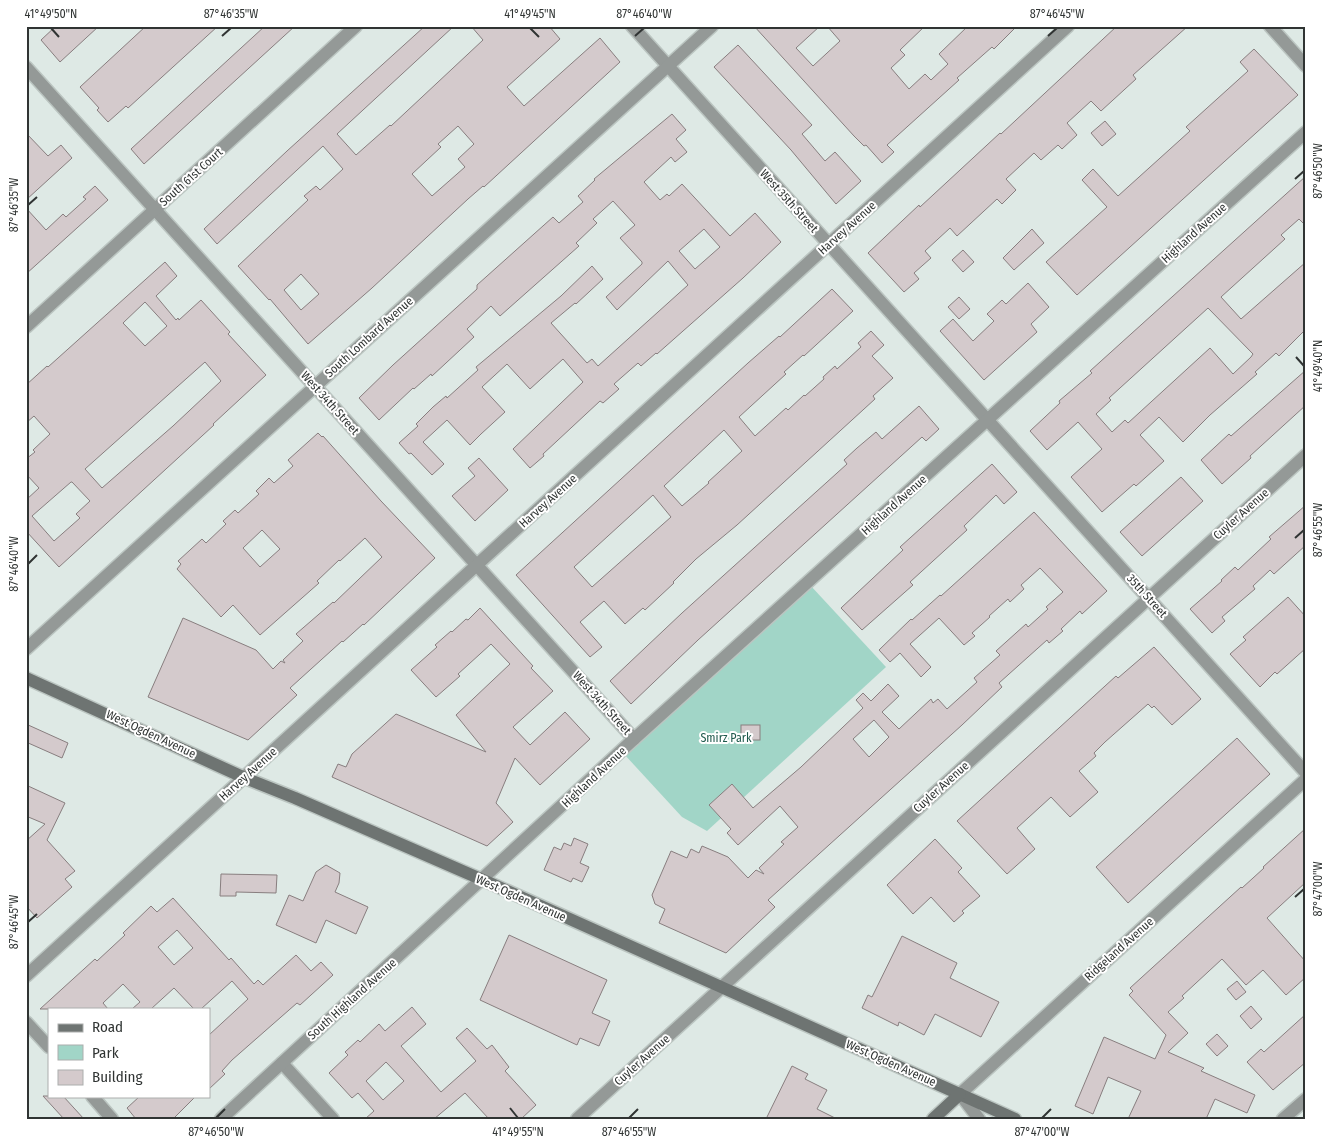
<svg xmlns="http://www.w3.org/2000/svg" width="1332" height="1145" font-family="'Fira Sans Condensed',sans-serif">
<rect width="100%" height="100%" fill="#dee9e5"/>
<polygon fill="#a1d5c7" points="810,585 886,667 707,831 682,817 624,754"/>
<g fill="#d4cacc" stroke="#887e7f" fill-rule="evenodd">
<polygon points="56,26 99,26 60,62 41,40"/>
<polygon points="146,26 218,26 128,108 126,106 108,122 97,110 99,108 80,87"/>
<polygon points="265,26 295,26 144,164 131,149"/>
<path d="M425 26H454L337 134 356 155 390 125 391 126 483 40 471 26H549L560 39 507 87 524 106 600 38 620 62 484 187 483 186 468 199 372 288 308 344 270 299 269 300 238 266 308 200 304 196 316 186 320 190 343 169 323 146 217 244 204 229 287 151ZM458 126 474 144 458 159 465 167 432 196 412 174 441 147 438 144ZM301 274 319 294 301 310 284 290Z"/>
<polygon points="754,26 820,26 796,48 813,66 840,41 827,26 925,26 900,50 905,55 891,68 909,89 925,74 931,80 948,64 939,54 968,26 1017,26 994,49 992,47 957,78 959,80 887,145 894,152 882,163 866,145 864,146 854,136"/>
<polygon points="1117,26 1188,26 1133,75 1136,79 1101,111 1091,101 1067,123 1077,135 1062,149 1058,145 1041,160 1034,153 1006,179 1016,190 1002,204 997,199 957,236 950,228 925,251 931,258 914,273 919,279 904,292 868,253 919,205 920,207 1000,133 1001,134"/>
<polygon points="738,45 812,125 802,134 825,161 835,152 861,181 836,204 791,150 714,67"/>
<polygon points="1254,49 1298,95 1077,295 1046,262 1107,207 1082,180 1093,169 1118,196 1190,131 1186,127 1248,71 1240,62"/>
<path d="M672 114 686 130 676 139 687 152 675 162 671 157 644 182 660 200 667 194 669 196 682 184 730 236 755 213 781 242 743 278 657 354 656 353 641 366 638 363 614 384 619 389 603 403 600 401 543 454 544 456 530 468 513 449 583 382 563 359 530 389 507 364 482 387 505 412 481 434 470 445 447 420 423 442 444 464 432 475 411 453 409 454 399 443 418 426 416 424 433 407 446 396 447 398 478 370 476 367 561 296 592 266 603 279 576 304 575 303 551 323 587 363 592 359 598 366 688 285 668 261 617 310 606 297 642 264V262L620 238 635 225 613 201 593 219 597 223 576 243 579 246 500 316 491 306 467 329 474 337 432 376 431 374 414 389 413 388 379 420 359 398 393 365 477 289V285L553 217 559 223 583 202 578 196 595 180 594 179ZM704 229 720 247 695 269 679 251Z"/>
<polygon points="1105,121 1116,134 1102,146 1091,133"/>
<polygon points="26,133 48,156 61,145 72,158 26,200"/>
<path d="M1306 176V226L1299 219 1281 235 1285 239 1221 297 1241 319 1306 262V329L1279 356 1276 353 1255 372 1257 374 1210 415 1183 442 1159 417 1140 435 1164 461 1136 486 1134 484 1102 512 1071 477 1102 449 1078 422 1047 450 1030 431 1060 403 1059 401 1092 373 1090 371ZM1208 308 1253 354 1251 357 1233 374 1210 348 1128 423 1125 420 1112 432 1096 414 1111 400 1109 398Z"/>
<polygon points="95,186 108,200 26,274 26,208 46,230 63,214 66,217 86,199 83,197"/>
<polygon points="1032,229 1044,243 1014,270 1003,258"/>
<polygon points="963,250 974,262 963,272 952,260"/>
<path d="M165 262 177 276 156 296 176 320 178 318 179 320 201 300 230 332 228 334 266 375 213 424 214 425 59 567 26 531V500L39 488 26 474V459L35 452 33 450 50 434 34 416 26 423V385L47 366 48 367ZM145 302 167 326 145 346 123 323ZM205 362 221 381 173 426 102 488 85 469ZM71 482H72L90 501 76 514 80 518 54 541 32 516Z"/>
<polygon points="1028,283 1049,307 1031,324 1037,332 984,380 940,331 953,319 973,341 994,321 987,314 1002,300 1006,304"/>
<path d="M832 289 853 311 804 356 803 355 784 372 786 374 739 417 755 436 786 408 788 410 804 395 805 396 824 379 823 377 835 366 837 369 861 347 858 343 871 331 884 345 872 356 893 378 873 396 875 399 737 525 696 559 673 582 674 583 645 610 643 608 625 624 604 601 580 622 602 647 590 657 516 575 748 363 779 336 780 337ZM724 430 742 451 708 482 709 483 682 506 664 486ZM653 495 671 517 592 587 574 567Z"/>
<polygon points="959,297 970,309 959,319 948,307"/>
<polygon points="1306,370 1306,405 1250,456 1251,458 1222,484 1201,460 1229,434 1231,436"/>
<polygon points="919,406 939,429 926,441 922,437 698,640 631,704 610,681 682,613 847,464 844,460 857,448 876,432 882,439"/>
<path d="M318 433 322 437 323 436 381 501 435 558 364 625 363 624 343 642 342 641 290 688 297 695 248 740 148 697 183 618 256 650 273 669 281 661 285 663 283 660 303 641 296 634 333 602 334 603 382 557 365 538 340 561 339 560 317 581 319 583 260 635 233 605 221 617 177 569 181 564 178 561 202 539 206 543 226 524 223 521 235 510 238 513 259 494 256 491 269 478 274 483 293 466 288 460ZM262 530 280 549 260 567 243 548Z"/>
<polygon points="479,458 508,490 475,521 452,496 475,476 468,468"/>
<polygon points="992,464 1017,492 1004,504 996,495 964,526 967,530 910,582 913,585 862,630 841,608 903,550 900,547"/>
<polygon points="1181,477 1203,501 1142,556 1120,532"/>
<polygon points="1306,505 1306,545 1274,574 1270,570 1253,586 1255,589 1222,617 1225,621 1212,633 1190,609 1222,581 1221,580 1235,567 1238,570 1271,539 1269,537"/>
<path d="M1034 512 1107 591 1082 614 1080 611 1061 629 1063 631 1049 643 1047 640 999 683 1002 687 962 725 768 900 775 907 726 953 659 923 665 909 655 904 652 895 671 851 687 858 691 849 699 853 702 846 728 857 748 878 756 870 764 874 759 868 784 844 781 842 798 827 780 806 738 845 727 833 731 829 709 805 732 784 753 808 801 767 863 708 856 700 863 693 871 701 888 684 899 696 882 712 899 729 931 699 933 703 938 699 947 709 977 682 974 678 1000 655 996 651 1026 624 1028 627 1048 609 1046 607 1063 592 1040 568 1021 585 1024 589 1010 602 1008 599 989 616 990 617 972 633 975 636 964 645 939 618 910 644 931 667 921 677 900 653 890 662 879 650 911 619 912 620 940 595 941 596ZM874 720 889 737 869 757 853 739Z"/>
<polygon points="1288,597 1306,617 1306,648 1277,674 1275,672 1260,687 1230,654 1246,640 1243,637"/>
<polygon points="480,608 533,666 531,668 553,691 513,727 530,745 565,712 590,739 540,785 515,758 496,803 513,822 487,846 332,777 338,764 346,767 352,754 396,714 486,752 456,715 510,664 491,644 458,674 460,676 436,697 411,670 437,647 435,645 451,631 452,632 466,619 468,620"/>
<polygon points="1154,647 1201,699 1172,725 1154,706 1152,708 1148,704 1105,742 1094,753 1096,756 1079,771 1098,792 1070,817 1051,797 1017,828 1035,849 1007,874 957,821 1116,676 1118,678"/>
<polygon points="26,724 68,743 62,758 26,742"/>
<rect x="741" y="725" width="19" height="15"/>
<polygon points="1237,738 1270,774 1128,903 1096,867"/>
<polygon points="26,785 65,803 47,840 75,871 65,879 72,887 37,918 26,906 26,841 45,824 26,816"/>
<polygon points="1306,828 1306,882 1267,918 1306,962 1306,977 1286,995 1263,970 1246,985 1222,959 1182,996 1184,998 1168,1012 1188,1033 1168,1052 1204,1068 1201,1071 1255,1095 1247,1113 1215,1099 1206,1119 1128,1119 1141,1091 1108,1077 1093,1114 1075,1106 1104,1037 1155,1059 1166,1035 1129,995 1133,991 1130,988 1241,887 1242,888 1264,868 1263,867"/>
<polygon points="574,838 588,844 580,863 589,867 582,882 573,878 571,882 544,870 554,847 561,850 564,843 571,846"/>
<polygon points="935,839 962,868 958,872 980,896 962,911 964,913 954,922 931,897 913,914 887,885"/>
<polygon points="326,865 340,873 339,883 335,892 368,907 356,934 326,920 316,943 276,925 289,895 303,901 316,872"/>
<polygon points="221,874 277,875 276,893 236,892 236,896 220,896"/>
<path d="M173 898 229 960 231 958 254 984 258 980 263 985 296 955 311 971 321 962 333 975 300 1005 297 1003 232 1060 222 1071 225 1074 209 1089V1035L248 999 232 981 201 1009H194L174 988 151 1009H132L140 1002 123 984 103 1003 108 1009H40L95 959 97 961 125 935 123 933 151 906 157 912ZM177 930 193 948 174 965 158 947Z"/>
<polygon points="509,935 607,980 592,1013 610,1021 599,1046 580,1038 577,1045 480,1000"/>
<polygon points="902,936 957,963 950,978 999,1002 981,1037 935,1014 924,1035 899,1022 898,1026 862,1008 868,995 872,997"/>
<polygon points="1237,981 1246,992 1236,1000 1227,989"/>
<polygon points="1251,1006 1262,1019 1251,1029 1240,1016"/>
<path d="M412 1007 426 1024 401 1046 441 1092 476 1061 456 1038 467 1028 487 1049 492 1045 509 1067 505 1071 536 1105 521 1119H489L465 1093 434 1119H365L374 1111 358 1093 352 1098 329 1073 348 1055 345 1052 358 1040 360 1042 379 1024 385 1031ZM386 1062 404 1081 383 1100 366 1081Z"/>
<polygon points="1306,1014 1306,1062 1273,1090 1247,1062 1261,1049 1264,1052"/>
<polygon points="1217,1034 1228,1046 1217,1056 1206,1044"/>
<polygon points="792,1066 808,1074 805,1079 827,1090 817,1109 837,1119 766,1119"/>
<polygon points="43,1096 63,1096 84,1119 64,1119"/>
<polygon points="140,1096 196,1096 173,1119 136,1119 127,1108"/>
</g>
<g fill="none" stroke-linecap="round" stroke-linejoin="round">
<g stroke="#bbc5c1" stroke-width="15">
<g id="street">
<polyline points="632,26 1306,773"/>
<polyline points="1270,26 1306,66"/>
<polyline points="26,67 634,739"/>
<polyline points="26,327 356,26"/>
<polyline points="26,649 712,26"/>
<polyline points="26,976 1068,26"/>
<polyline points="26,1022 49,1047"/>
<polyline points="282,1063 333,1119"/>
<polyline points="92,1096 112,1119"/>
<polyline points="221,1119 634,739 1306,132"/>
<polyline points="577,1119 1306,455"/>
<polyline points="979,1119 960,1094 1306,779"/>
<polyline points="1283,1119 1306,1099"/>
</g>
</g>
<g stroke="#bbc5c1" stroke-width="15">
<g id="secondary">
<polyline points="26,678 245,778 295,798 483,880 1015,1119"/>
<polyline points="933,1119 960,1094"/>
</g>
</g>
<use href="#street" stroke="#949997" stroke-width="12"/>
<use href="#secondary" stroke="#6e7472" stroke-width="12"/>
</g>
<path fill="none" stroke="#303433" stroke-width="2" d="M51 28 59 37M530 28 539 37M222 36 231 28M635 36 644 28M1048 36 1057 28M1295 179 1304 171M28 205 37 197M1296 357 1304 366M1295 538 1304 530M28 564 37 555M1295 897 1304 889M28 922 37 914M510 1108 518 1118M216 1118 225 1109M629 1118 638 1109M1042 1118 1051 1109"/>
<g text-anchor="middle" dominant-baseline="central" stroke-width="4" stroke-linejoin="round" paint-order="stroke">
<g font-size="12" fill="#303433" stroke="#fff">
<text transform="translate(191 177) rotate(-42)">South 61st Court</text>
<text transform="translate(789 201) rotate(48)">West 35th Street</text>
<text transform="translate(847 228) rotate(-42)">Harvey Avenue</text>
<text transform="translate(1194 233) rotate(-42)">Highland Avenue</text>
<text transform="translate(369 337) rotate(-42)">South Lombard Avenue</text>
<text transform="translate(330 403) rotate(48)">West 34th Street</text>
<text transform="translate(548 501) rotate(-42)">Harvey Avenue</text>
<text transform="translate(894 505) rotate(-42)">Highland Avenue</text>
<text transform="translate(1241 514) rotate(-42)">Cuyler Avenue</text>
<text transform="translate(1147 596) rotate(48)">35th Street</text>
<text transform="translate(602 703) rotate(48)">West 34th Street</text>
<text transform="translate(151 734) rotate(25)">West Ogden Avenue</text>
<text transform="translate(248 774) rotate(-42)">Harvey Avenue</text>
<text transform="translate(594 777) rotate(-43)">Highland Avenue</text>
<text transform="translate(941 787) rotate(-42)">Cuyler Avenue</text>
<text transform="translate(521 898) rotate(24)">West Ogden Avenue</text>
<text transform="translate(1119 949) rotate(-42)">Ridgeland Avenue</text>
<text transform="translate(352 999) rotate(-42)">South Highland Avenue</text>
<text transform="translate(642 1060) rotate(-42)">Cuyler Avenue</text>
<text transform="translate(891 1063) rotate(24)">West Ogden Avenue</text>
</g>
<g font-size="12" fill="#1e594c" stroke="#fff">
<text x="726" y="738">Smirz Park</text>
</g>
</g>
<rect width="1332" height="1145" fill="none" stroke="#ffffff" stroke-width="55"/>
<rect x="48" y="1008" width="162" height="90" fill="#ffffff" stroke="#acaead"/>
<rect x="58" y="1024" width="25" height="8" fill="#6e7472" stroke="#acaead"/>
<text x="92" y="1032" font-size="15" fill="#303433">Road</text>
<rect x="58" y="1045" width="25" height="15" fill="#a1d5c7" stroke="#acaead"/>
<text x="92" y="1058" font-size="15" fill="#303433">Park</text>
<rect x="58" y="1070" width="25" height="15" fill="#d4cacc" stroke="#acaead"/>
<text x="92" y="1082" font-size="15" fill="#303433">Building</text>
<rect x="28" y="28" width="1276" height="1090" fill="none" stroke="#303433" stroke-width="2"/>
<g font-size="12" text-anchor="middle" fill="#303433">
<text x="51" y="18">41°49'50"N</text>
<text x="231" y="18">87°46'35"W</text>
<text x="530" y="18">41°49'45"N</text>
<text x="644" y="18">87°46'40"W</text>
<text x="1057" y="18">87°46'45"W</text>
<text transform="translate(1318 171) rotate(-90)" y="4">87°46'50"W</text>
<text transform="translate(14 205) rotate(-90)" y="4">87°46'35"W</text>
<text transform="translate(1318 366) rotate(-90)" y="4">41°49'40"N</text>
<text transform="translate(1318 530) rotate(-90)" y="4">87°46'55"W</text>
<text transform="translate(14 564) rotate(-90)" y="4">87°46'40"W</text>
<text transform="translate(1318 889) rotate(-90)" y="4">87°47'00"W</text>
<text transform="translate(14 922) rotate(-90)" y="4">87°46'45"W</text>
<text x="216" y="1136">87°46'50"W</text>
<text x="518" y="1136">41°49'55"N</text>
<text x="629" y="1136">87°46'55"W</text>
<text x="1042" y="1136">87°47'00"W</text>
</g>
</svg>
